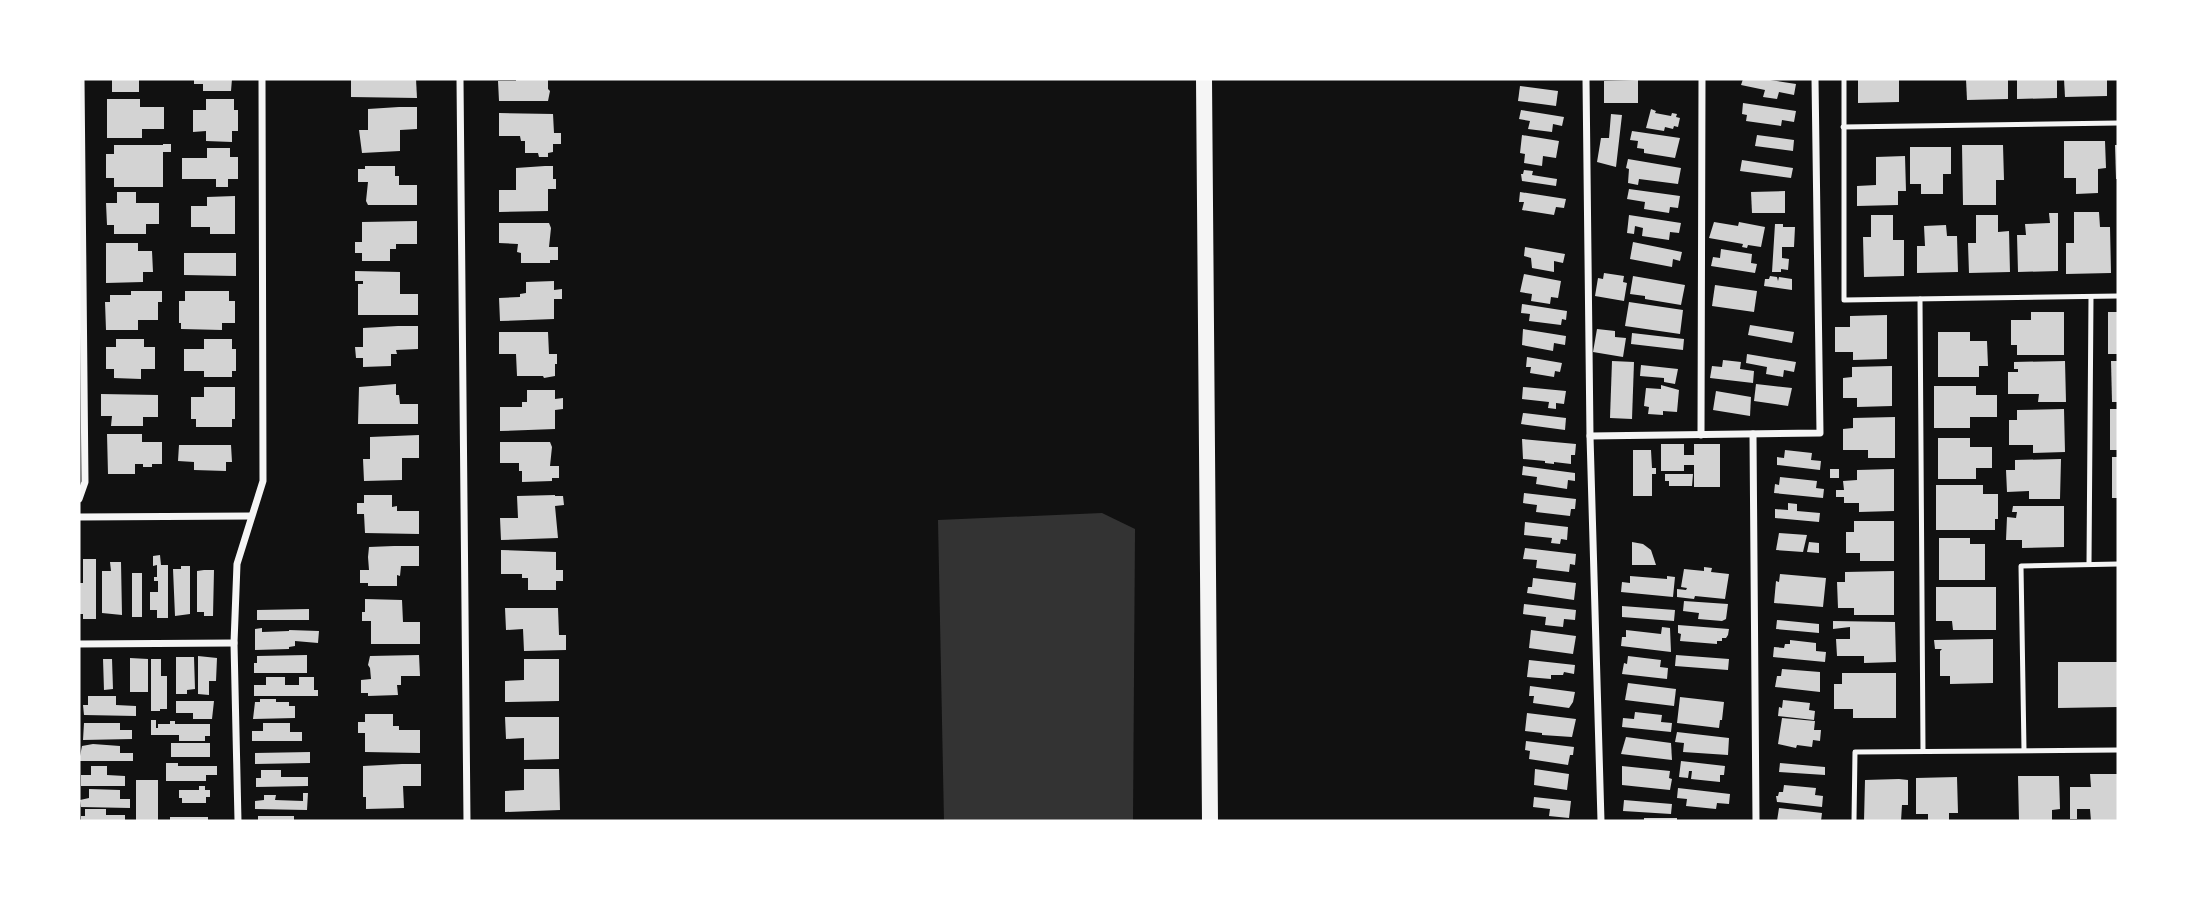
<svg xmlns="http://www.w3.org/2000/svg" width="2197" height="900" font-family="Barlow,sans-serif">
<rect width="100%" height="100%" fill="#111"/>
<polygon fill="#333" points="1102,513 1135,529 1133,821 944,821 938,520"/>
<g fill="#d3d3d3">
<rect x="112" y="79" width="27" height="13"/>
<polygon points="194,79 232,79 231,91 203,91 203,84 194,84"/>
<polygon points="351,79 416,79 417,98 351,97"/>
<polygon points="516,79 548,79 548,89 550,91 548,101 499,101 498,81 516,81"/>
<polygon points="1743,79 1764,79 1796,84 1794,95 1779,92 1777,99 1763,97 1765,90 1741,85"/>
<polygon points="1858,79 1899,80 1899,102 1858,103"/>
<polygon points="1966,79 2008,79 2008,99 1967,100"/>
<polygon points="2017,79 2057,79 2057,98 2017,99"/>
<polygon points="2064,79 2107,79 2107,96 2065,97"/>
<polygon points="1638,80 1638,103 1604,103 1604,81"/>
<polygon points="1520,86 1558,91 1556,106 1518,101"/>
<polygon points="107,99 140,99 140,107 164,107 164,129 142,129 142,138 107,138"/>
<polygon points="206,99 234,99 234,110 238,110 238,131 232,131 232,142 206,141 206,131 193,132 193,110 206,110"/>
<polygon points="1743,103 1796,111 1794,122 1782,120 1781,126 1746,121 1747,115 1742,114"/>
<polygon points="399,107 417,107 417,129 400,130 400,151 362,153 359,130 368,130 368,109"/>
<polygon points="1651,109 1656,111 1655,113 1671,116 1672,113 1677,114 1676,117 1680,118 1678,127 1674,126 1673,129 1665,127 1664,131 1646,128"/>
<polygon points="1521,110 1564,117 1562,126 1553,124 1552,132 1528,129 1530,121 1519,119"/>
<polygon points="499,113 553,114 554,133 561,133 561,144 553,144 553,152 548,153 548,157 539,157 538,153 525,153 525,141 521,141 520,136 499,136"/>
<polygon points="1611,114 1622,115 1616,167 1597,162 1601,138 1609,138"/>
<polygon points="1632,131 1680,138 1675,158 1644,153 1644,149 1637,148 1638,141 1630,140"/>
<polygon points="1522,135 1559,141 1556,158 1543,156 1542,166 1524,163 1525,154 1520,153"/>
<polygon points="1757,135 1794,140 1793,151 1755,146"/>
<polygon points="2064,141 2105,141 2106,168 2098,169 2098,193 2076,194 2076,178 2064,178"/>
<polygon points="163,144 171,144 171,152 163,152 163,187 114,187 114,178 106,178 106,154 114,154 114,145 163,145"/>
<polygon points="1962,145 2003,145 2004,180 1996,180 1996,205 1963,205"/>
<polygon points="2115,145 2118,145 2118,179 2116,179"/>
<polygon points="1910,147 1951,147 1951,174 1943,174 1943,194 1921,194 1921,184 1910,184"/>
<polygon points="207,148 230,148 230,157 238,157 238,179 228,179 228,187 216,187 216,179 182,179 182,158 207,158"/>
<polygon points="1905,156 1906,191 1898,191 1898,205 1857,206 1857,186 1876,185 1876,157"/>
<polygon points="1628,159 1681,168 1678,184 1639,179 1638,185 1628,183 1629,169 1626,168"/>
<polygon points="1742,160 1793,168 1791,178 1740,171"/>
<polygon points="365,166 395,166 395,176 399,176 399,185 417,185 417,205 368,205 366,201 368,182 358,182 358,169 365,169"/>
<polygon points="545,166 553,166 553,179 556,179 556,189 548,189 548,211 499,212 499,190 516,190 516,168"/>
<polygon points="1524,170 1533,171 1532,175 1557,179 1556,186 1522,181 1521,174 1523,174"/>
<polygon points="1629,189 1680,196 1678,208 1670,207 1669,213 1644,209 1645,202 1627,199"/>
<polygon points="1785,191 1785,213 1752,213 1751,192"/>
<polygon points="117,192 136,192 136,203 159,203 159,224 146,224 146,234 114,234 114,225 107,225 106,203 117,203"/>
<polygon points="1520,192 1566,199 1564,208 1556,207 1554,215 1522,210 1524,202 1519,202"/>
<polygon points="235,196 235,234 210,234 210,227 191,227 191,206 207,206 207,197"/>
<polygon points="2074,212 2099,212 2100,227 2110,227 2111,273 2066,274 2066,243 2074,243"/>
<polygon points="2049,213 2058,213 2058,271 2018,272 2017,235 2026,235 2025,224 2050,223"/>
<polygon points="1629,215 1681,223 1679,233 1670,232 1669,240 1642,236 1643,228 1635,226 1634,234 1627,233"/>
<polygon points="1871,215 1893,215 1893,240 1904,240 1904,276 1864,277 1863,237 1871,237"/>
<polygon points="1976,215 1998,215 1998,232 2009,231 2010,272 1969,273 1968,243 1976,243"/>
<polygon points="417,221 417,244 396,244 396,249 390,249 390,261 362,261 362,253 355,253 355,242 362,242 362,222"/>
<polygon points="1714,222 1738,226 1739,222 1765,227 1761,247 1748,245 1747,248 1742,247 1743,244 1709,238"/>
<polygon points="499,223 549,223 551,228 549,247 558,247 558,260 550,260 550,263 521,263 521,253 517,252 518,244 499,243"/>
<polygon points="1775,224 1783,224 1783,227 1795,227 1794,247 1782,247 1782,258 1789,259 1788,270 1781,269 1781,272 1772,272"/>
<polygon points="1946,225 1947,236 1957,236 1958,272 1917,273 1917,246 1925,246 1924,226"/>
<polygon points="1633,242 1682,252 1680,261 1673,259 1672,267 1630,259"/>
<polygon points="106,243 138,243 138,251 152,251 153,272 143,272 143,282 106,283"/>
<polygon points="1525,247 1565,254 1563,263 1554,261 1554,272 1532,268 1531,258 1524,256"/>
<polygon points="1721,249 1752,254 1751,263 1757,264 1755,273 1711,266 1713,257 1720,258"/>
<polygon points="184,253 236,253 236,276 184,275"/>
<polygon points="355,271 400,272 400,294 418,294 418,315 358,315 358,284 363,284 363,281 355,281"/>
<polygon points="1604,273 1624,276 1623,282 1627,283 1624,301 1595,296 1598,278 1603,279"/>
<polygon points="1524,274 1561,281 1558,298 1551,297 1550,304 1531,301 1532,294 1520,292"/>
<polygon points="1633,276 1685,285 1681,305 1645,299 1645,296 1630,294"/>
<polygon points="1770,276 1777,277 1778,281 1779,277 1792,279 1792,290 1764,286 1765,279 1769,279"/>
<polygon points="554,281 554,290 562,289 562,299 554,299 554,319 500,321 499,298 520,297 520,294 526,293 526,282"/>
<polygon points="1715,285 1757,291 1754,312 1712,306"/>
<polygon points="131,291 162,291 162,302 158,302 158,320 138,320 138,330 106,330 105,302 110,302 110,295 131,295"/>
<polygon points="185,291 229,291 229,301 235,301 235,323 222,323 222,330 181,329 181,323 179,323 179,301 185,301"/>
<polygon points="1629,302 1683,310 1680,334 1625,326"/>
<polygon points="1522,304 1567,311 1566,320 1562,319 1561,325 1529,321 1530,314 1521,313"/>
<polygon points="2031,312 2064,312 2064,355 2017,355 2017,345 2011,345 2011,320 2031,320"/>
<rect x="2108" y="312" width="10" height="42"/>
<polygon points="1887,315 1887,359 1853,360 1853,352 1835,352 1835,327 1850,327 1850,316"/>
<polygon points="1750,325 1794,332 1792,343 1748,335"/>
<polygon points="398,326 418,326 418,349 396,350 397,354 391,354 391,366 363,367 363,358 356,358 355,347 363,347 363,328"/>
<polygon points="1523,329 1566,336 1565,345 1554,343 1553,351 1522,345"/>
<polygon points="1597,329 1615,331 1615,337 1626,338 1623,357 1593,352"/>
<polygon points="499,332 548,332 549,354 557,354 557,364 555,364 555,376 544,378 543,376 517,376 516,354 499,354"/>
<polygon points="1938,332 1970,332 1970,341 1987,341 1988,366 1979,366 1979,377 1938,377"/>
<polygon points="1632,333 1684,339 1683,350 1631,344"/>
<polygon points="116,339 144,339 144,347 155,347 155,369 141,369 141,379 114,378 114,369 106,369 106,347 116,347"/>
<polygon points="204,339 232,339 232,349 236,349 236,371 232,371 232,377 204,377 204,371 184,371 184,349 204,349"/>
<polygon points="1747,354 1796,362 1794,372 1784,370 1783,377 1766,374 1767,367 1746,363"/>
<polygon points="1527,357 1562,363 1560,372 1555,371 1554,377 1530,373 1531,367 1526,367"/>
<polygon points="1723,360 1741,362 1740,369 1754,371 1753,383 1710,378 1712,366 1722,367"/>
<polygon points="1612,361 1634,362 1632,419 1610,418"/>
<polygon points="2065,361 2066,402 2038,402 2039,394 2008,394 2008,372 2018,372 2018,369 2014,369 2014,362"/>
<polygon points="2111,361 2118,361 2118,402 2112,402"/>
<polygon points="1641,365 1678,369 1675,384 1664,382 1664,378 1640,376"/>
<polygon points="1892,366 1892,406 1857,407 1857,398 1843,398 1843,378 1852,377 1852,367"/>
<polygon points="396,384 396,395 399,395 400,404 418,404 418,424 358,424 359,387"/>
<polygon points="1756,384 1792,388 1788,406 1754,401"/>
<polygon points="1661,385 1679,390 1677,412 1663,411 1663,415 1648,414 1649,407 1644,406 1646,388 1661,389"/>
<polygon points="1934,386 1976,386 1976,395 1997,395 1997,417 1970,417 1970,428 1934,428"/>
<polygon points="204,387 235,387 235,419 232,419 232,427 196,427 196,419 191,419 191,397 204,397"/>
<polygon points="1523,387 1566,391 1564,404 1556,403 1556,409 1548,408 1549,402 1522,399"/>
<polygon points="527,390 555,390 555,399 563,398 563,409 555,410 555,429 500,431 500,407 522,407 522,402 527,402"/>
<polygon points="1716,391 1751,397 1750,416 1713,410"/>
<polygon points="101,394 158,395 158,417 143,417 143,426 111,426 112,416 101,416"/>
<polygon points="2064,409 2065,452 2033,453 2033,445 2009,445 2009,420 2017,420 2017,410"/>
<rect x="2110" y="409" width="8" height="41"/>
<polygon points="1523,413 1566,418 1565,430 1521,424"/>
<polygon points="1895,417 1895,458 1868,458 1868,450 1843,450 1843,429 1853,428 1853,418"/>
<polygon points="107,434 142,434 142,442 162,442 162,464 152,464 152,467 143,467 143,464 135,464 135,474 108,474"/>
<polygon points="419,435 419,458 402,458 402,480 364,481 363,459 370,459 370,437"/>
<polygon points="1938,438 1970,438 1970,447 1992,447 1992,468 1976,468 1976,479 1938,479"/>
<polygon points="1522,439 1576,444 1575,455 1571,455 1571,464 1554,462 1554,464 1545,463 1545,461 1523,459"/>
<polygon points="500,442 550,442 552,447 550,466 559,466 559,478 552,478 552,481 522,482 522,471 519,471 519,463 500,463"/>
<polygon points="1661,444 1684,444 1684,455 1694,455 1694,444 1720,444 1720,487 1694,487 1694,465 1684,465 1684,471 1661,471"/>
<polygon points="179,445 231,445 232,462 226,462 226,471 194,470 194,462 178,461"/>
<polygon points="1633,450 1651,450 1652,468 1656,468 1656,474 1652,474 1652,496 1633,496"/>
<polygon points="1785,450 1812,453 1811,460 1821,461 1820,470 1777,465 1777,457 1784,458"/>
<rect x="2112" y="457" width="6" height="41"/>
<polygon points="2061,459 2060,499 2029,499 2029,491 2007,492 2006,470 2015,470 2015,460"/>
<polygon points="1523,466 1575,473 1575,481 1568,480 1567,489 1536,484 1537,477 1522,475"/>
<rect x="1830" y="469" width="9" height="9"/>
<polygon points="1894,469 1894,511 1859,512 1859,503 1844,503 1844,497 1836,497 1836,490 1844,490 1843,481 1857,480 1857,470"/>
<polygon points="1665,474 1693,474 1692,486 1669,486 1669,481 1665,481"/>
<polygon points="1780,477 1817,481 1816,488 1824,489 1823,498 1774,493 1775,484 1779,485"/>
<polygon points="1936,485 1983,485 1983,494 1998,494 1998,519 1995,519 1995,530 1936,530"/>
<polygon points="1524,493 1576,499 1575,509 1571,509 1570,516 1536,512 1537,505 1523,503"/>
<polygon points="364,495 392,495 392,507 397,506 397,511 419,511 419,534 365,533 364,514 357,514 357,503 364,503"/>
<polygon points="555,495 555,496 563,496 564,505 555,506 558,538 501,540 500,518 518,518 517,496"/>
<polygon points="1788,503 1797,504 1797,511 1820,513 1819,522 1775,518 1775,509 1788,510"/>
<polygon points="2013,506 2064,506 2064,547 2022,548 2022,540 2006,540 2007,517 2016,518 2017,512 2012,512"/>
<polygon points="1854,521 1894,521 1894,561 1860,561 1860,553 1846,553 1846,532 1854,532"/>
<polygon points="1525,522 1568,527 1567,540 1561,539 1560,544 1551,543 1552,538 1524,535"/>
<polygon points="1779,533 1807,535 1803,552 1776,550"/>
<polygon points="1939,538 1970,538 1970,544 1985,544 1985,580 1939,580"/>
<polygon points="1632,542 1643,544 1651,550 1656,565 1632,565"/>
<polygon points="1809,542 1819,543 1819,553 1807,552"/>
<polygon points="394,546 419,546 419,566 401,566 400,576 397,575 397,586 368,586 368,583 360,583 360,570 369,570 368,557 369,547"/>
<polygon points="1525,548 1576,554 1575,565 1570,564 1569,572 1536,568 1537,560 1523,559"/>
<polygon points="501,550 556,552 556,570 563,570 563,581 556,581 556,590 528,590 528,578 522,578 522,574 501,574"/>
<polygon points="160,555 161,565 168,565 168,618 157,618 157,610 150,610 150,592 158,592 158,581 154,581 154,577 157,577 157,565 153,566 153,556"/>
<polygon points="83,559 96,559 96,619 83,619 83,614 79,614 79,583 83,583"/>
<polygon points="110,562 121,562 122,615 102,613 102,571 111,571"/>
<polygon points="181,566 190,566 190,614 175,616 173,569 181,569"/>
<polygon points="1704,567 1712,568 1711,572 1729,574 1725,599 1695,596 1694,599 1677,597 1677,589 1686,590 1687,588 1681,587 1684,569 1704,571"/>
<polygon points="204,570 214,570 213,616 204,616 204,612 197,612 197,571"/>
<polygon points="1894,571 1894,615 1854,615 1854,608 1838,608 1837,582 1845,582 1845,572"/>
<rect x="132" y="573" width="10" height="44"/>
<polygon points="1780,574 1826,578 1823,607 1774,603 1776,581 1779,582"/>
<polygon points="1630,576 1667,579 1667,576 1675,577 1673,597 1621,592 1622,582 1630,583"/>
<polygon points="1533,578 1576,583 1574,600 1527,593 1528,587 1532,587"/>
<polygon points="1936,587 1996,587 1996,630 1953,630 1952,621 1936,621"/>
<polygon points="365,599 402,600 403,622 420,622 420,644 371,644 371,621 362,621 362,612 365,612"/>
<polygon points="1684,601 1728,604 1726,619 1722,621 1698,619 1699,613 1683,611"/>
<polygon points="1524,604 1576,610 1575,620 1564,619 1563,627 1545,625 1546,617 1523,614"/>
<polygon points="1622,606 1675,610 1674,621 1622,617"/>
<polygon points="505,608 558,608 559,635 566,635 566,650 524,651 523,629 506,630"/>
<polygon points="309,609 309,620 257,620 257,610"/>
<polygon points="1777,620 1819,624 1819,633 1776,629"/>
<polygon points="1833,621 1895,622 1896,662 1864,663 1864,656 1837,656 1836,639 1850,639 1850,627 1833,629"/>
<polygon points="1678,625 1729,629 1728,635 1726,638 1722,638 1722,641 1717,641 1717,644 1680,641 1681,634 1678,633"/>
<polygon points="1662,627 1670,628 1671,652 1621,646 1622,637 1626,637 1626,630 1661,634"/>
<polygon points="262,628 262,632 289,631 289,630 319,631 318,643 295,641 295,646 289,647 289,649 255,650 255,629"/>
<polygon points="1531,630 1576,636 1573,654 1529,648"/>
<polygon points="1993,639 1993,683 1950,684 1950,676 1940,676 1940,651 1942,649 1935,649 1934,640"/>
<polygon points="1790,640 1816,643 1816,651 1826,652 1825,662 1773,657 1774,647 1784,648 1785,644 1790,644"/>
<polygon points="307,655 307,673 254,673 254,663 257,663 257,656"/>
<polygon points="419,655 420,676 401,676 401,685 397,685 398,695 368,696 368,693 361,693 361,680 371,679 370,668 368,665 370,656"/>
<polygon points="1676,655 1729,659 1728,670 1675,666"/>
<polygon points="198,656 217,658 216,681 209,681 209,695 198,694"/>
<polygon points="1628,656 1661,660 1660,667 1668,668 1667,679 1622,674 1624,663 1627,664"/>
<polygon points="176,657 194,657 195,689 187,690 187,694 176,694"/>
<polygon points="130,658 148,659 148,692 130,692"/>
<polygon points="103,659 112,659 113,689 104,690"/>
<polygon points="151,659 161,659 161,676 167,676 167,709 160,709 160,711 151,711"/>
<polygon points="524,659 559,659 559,701 505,702 505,681 524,680"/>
<polygon points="1529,660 1575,665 1574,674 1564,672 1563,675 1551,675 1551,679 1527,677"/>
<polygon points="2058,662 2118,662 2118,707 2058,708"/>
<polygon points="1782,669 1820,672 1820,692 1775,687 1777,676 1781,676"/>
<polygon points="1842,673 1896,673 1896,718 1853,718 1853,709 1834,709 1834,684 1842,684"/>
<polygon points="266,677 285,677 285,685 299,685 299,677 314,677 314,690 318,690 318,696 254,696 254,685 266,685"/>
<polygon points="1628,683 1676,689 1674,706 1625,700"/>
<polygon points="1530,686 1575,692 1573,702 1569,708 1533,703 1534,696 1529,696"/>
<polygon points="88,696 116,696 116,705 136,706 136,716 84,715 83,705 88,705"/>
<polygon points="1680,697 1724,702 1722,720 1720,720 1719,728 1677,723"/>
<polygon points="260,699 276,699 276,702 289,702 289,706 295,706 295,718 253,719 255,702 260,702"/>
<polygon points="1783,700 1810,703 1809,710 1815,711 1814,720 1778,716 1779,707 1782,708"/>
<polygon points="176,701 214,701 212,719 193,719 193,713 176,713"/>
<polygon points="1635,712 1662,715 1661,722 1672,723 1671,732 1622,727 1623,718 1634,719"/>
<polygon points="1527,713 1576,719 1572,737 1542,735 1542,733 1525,731"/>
<polygon points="365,714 393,714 393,726 399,726 399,730 420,730 420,753 365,752 365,733 358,733 358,722 365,722"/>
<polygon points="505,717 559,717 559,759 524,760 524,738 506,739"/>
<polygon points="1782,718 1815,721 1814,730 1821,730 1820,741 1813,740 1812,747 1797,745 1796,748 1778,744"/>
<polygon points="151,720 156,720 156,728 158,728 158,724 170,724 170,721 175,721 175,724 210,724 210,736 205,736 205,741 179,741 179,735 151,735"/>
<polygon points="84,723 120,723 120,730 132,730 132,739 83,740"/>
<polygon points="263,723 290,723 290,732 302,732 302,741 252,741 252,731 263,731"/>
<polygon points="1677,732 1729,738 1728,755 1683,752 1684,743 1675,742"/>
<polygon points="1626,737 1671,743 1672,760 1621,754"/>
<polygon points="1526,741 1574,747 1573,755 1570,755 1568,765 1529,759 1530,751 1525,750"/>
<rect x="171" y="743" width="39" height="14"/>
<polygon points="93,744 120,746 120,753 133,753 133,761 79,761 82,746"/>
<polygon points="310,752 310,763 255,764 255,753"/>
<polygon points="1681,761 1725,766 1724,775 1720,775 1720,782 1691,779 1692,771 1689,771 1688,778 1679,777"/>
<polygon points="166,763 178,763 178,766 217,766 217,775 206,775 206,781 166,781"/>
<polygon points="1780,763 1825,767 1825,775 1779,772"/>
<polygon points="402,764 421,764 421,786 403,786 404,808 366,809 366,797 363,797 363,766"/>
<polygon points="91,766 107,766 107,775 125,776 125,786 81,786 81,775 91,775"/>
<polygon points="1622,766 1670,771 1669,778 1672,779 1670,790 1622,785"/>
<polygon points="524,769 559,769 560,810 505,812 505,791 524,790"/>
<polygon points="1535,769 1569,774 1567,790 1534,785"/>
<polygon points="261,770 281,770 281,777 308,777 308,786 256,787 256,778 261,778"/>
<polygon points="2090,774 2118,774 2118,820 2091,821 2090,809 2077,809 2077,819 2070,819 2070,787 2091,787"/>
<polygon points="2018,776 2059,776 2060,809 2052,810 2052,821 2019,821"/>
<polygon points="1957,777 1958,813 1949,813 1949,821 1928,821 1928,814 1916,814 1916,778"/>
<polygon points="1899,779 1908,780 1908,805 1902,805 1901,821 1864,821 1865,780"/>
<rect x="136" y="780" width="22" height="41"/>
<polygon points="1784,785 1816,788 1815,795 1823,796 1822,807 1777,802 1776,796 1778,796 1779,792 1783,792"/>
<polygon points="199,786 205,786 205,790 210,790 210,797 206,797 206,803 182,803 182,798 179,798 179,790 199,790"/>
<polygon points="1678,788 1730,794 1729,804 1717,803 1716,809 1686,806 1687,799 1677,798"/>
<polygon points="89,789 120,790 120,799 130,799 130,808 81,807 80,800 89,798"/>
<polygon points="303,793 308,793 307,810 255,809 255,801 264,800 264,795 276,795 275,800 303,801"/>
<polygon points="1534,797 1571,801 1569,818 1549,816 1550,809 1533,807"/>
<polygon points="1624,800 1672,804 1671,814 1623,811"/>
<polygon points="1779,808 1822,813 1821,821 1777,821"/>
<polygon points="85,809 106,809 106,815 125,815 125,821 81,821 81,816 85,816"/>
<rect x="258" y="816" width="36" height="5"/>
<rect x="170" y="817" width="38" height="4"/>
<rect x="1644" y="818" width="33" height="3"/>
</g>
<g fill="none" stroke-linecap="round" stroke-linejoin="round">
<g stroke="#f5f5f5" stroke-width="5">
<polyline points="1844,79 1844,300 2118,296"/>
<polyline points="1843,127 2118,123"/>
<polyline points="1920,299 1923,750"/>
<polyline points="2089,564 2091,297"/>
<polyline points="2024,750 2021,566 2118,564"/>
<polyline points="1854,821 1855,752 2118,750"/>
</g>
<g stroke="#f5f5f5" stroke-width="7">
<polyline points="460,79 467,821"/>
<polyline points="1586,79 1590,436 1601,821"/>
<polyline points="1753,434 1756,821"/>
<polyline points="1701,435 1702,79"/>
<polyline points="1590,436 1820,433 1815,79"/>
<polyline points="79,499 85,482 81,79"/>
<polyline points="79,517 251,516"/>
<polyline points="79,644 234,643"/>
<polyline points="238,821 234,643 237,564 263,481 262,79"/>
</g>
<polyline stroke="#f5f5f5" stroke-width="16" points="1204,79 1210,821"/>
</g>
<rect width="2197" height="900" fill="none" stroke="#ffffff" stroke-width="161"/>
</svg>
